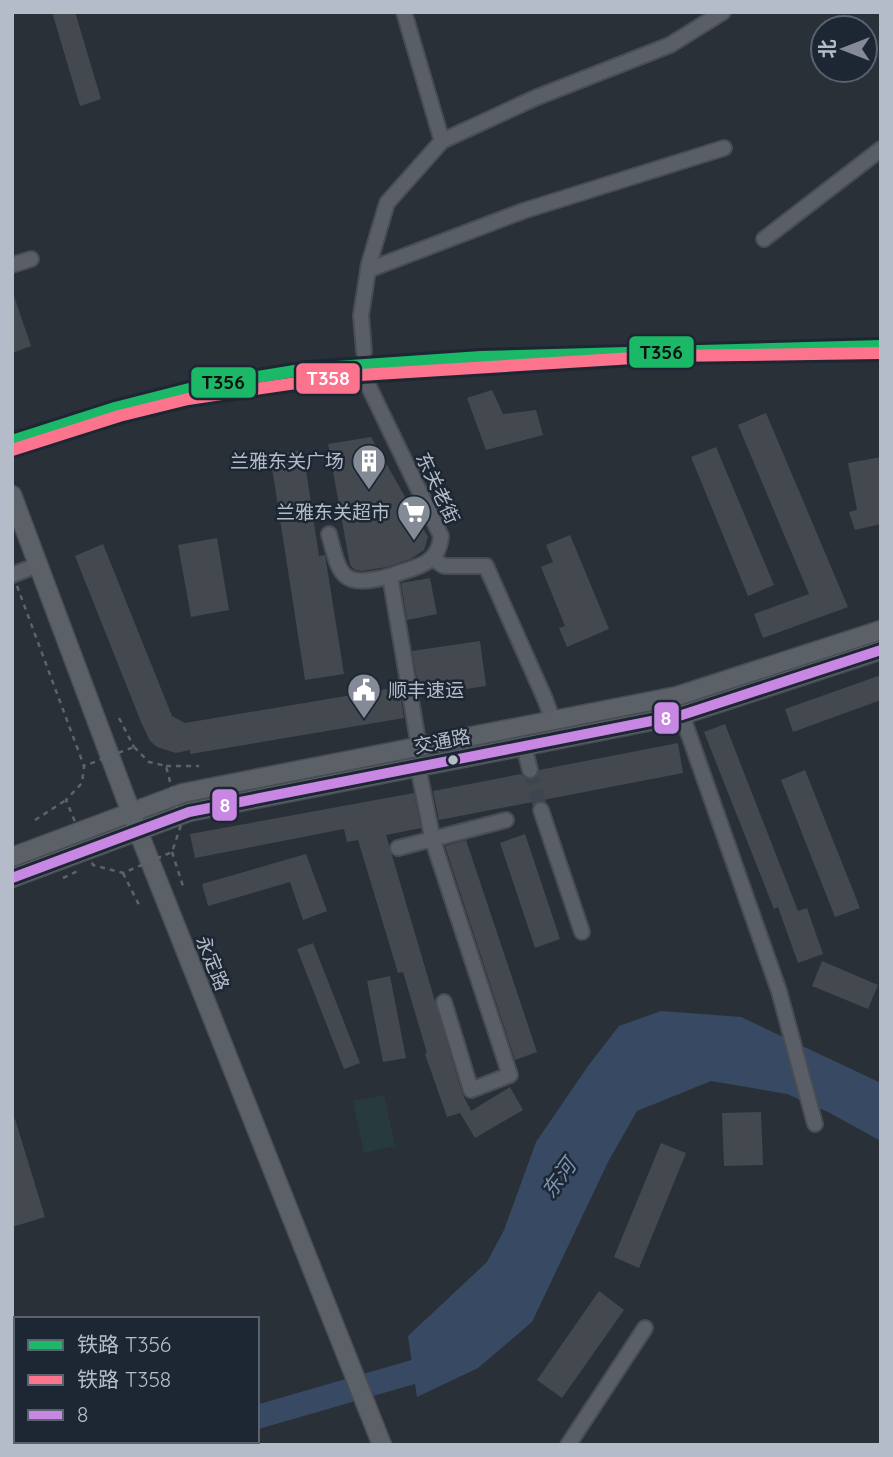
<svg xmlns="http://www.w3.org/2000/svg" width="893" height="1457" font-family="Quicksand,'Noto Sans SC',sans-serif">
<rect width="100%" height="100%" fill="#2a3038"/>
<polygon fill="#273a3e" points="384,1095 395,1146 364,1153 353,1101"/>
<polygon fill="#384963" points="661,1011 741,1017 881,1083 881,1141 828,1112 787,1094 711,1081 637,1111 609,1160 532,1322 478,1368 417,1397 408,1336 487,1262 504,1230 536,1142 588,1066 619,1026"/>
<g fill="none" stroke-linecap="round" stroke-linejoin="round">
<g stroke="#384963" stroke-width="24">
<polyline points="257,1417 420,1370 435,1350"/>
<polyline points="127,1445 144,1441"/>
</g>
</g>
<g fill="#444950">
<polygon points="52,12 75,12 101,99 80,106"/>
<polygon points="12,296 14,296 31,346 12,353"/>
<polygon points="492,390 503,414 536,410 543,435 486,450 467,398"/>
<polygon points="766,413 848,607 763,638 754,614 809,594 738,425"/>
<polygon points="371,437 428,537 424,550 411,559 387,567 362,571 355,570 350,565 328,444"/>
<polygon points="716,447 774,585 748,596 691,457"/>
<polygon points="303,450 319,556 325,555 326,561 344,674 305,680 270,455"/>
<polygon points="881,457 881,524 855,530 849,512 857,510 848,463"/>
<polygon points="570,535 609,629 567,647 559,628 565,626 541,567 553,562 546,545"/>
<polygon points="217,538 229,610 191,617 178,545"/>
<polygon points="103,544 172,716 185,723 399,687 404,718 190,754 190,750 176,753 157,747 150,741 141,722 75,556"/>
<polygon points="430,578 437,614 407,620 401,583"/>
<polygon points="480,641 486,686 420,696 412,651"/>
<polygon points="881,675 881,700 793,732 785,709"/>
<polygon points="725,724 798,911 807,908 823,954 798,963 778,907 774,909 704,732"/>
<polygon points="678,743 683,773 439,820 433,791 521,774 527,779 532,779 537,776 539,770"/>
<polygon points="805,770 860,908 835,917 781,780"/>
<polygon points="414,793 421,828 386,835 462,1093 471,1111 510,1087 523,1110 475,1138 460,1113 447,1117 425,1054 427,1053 403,972 398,973 358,840 347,842 344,829 195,858 190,834"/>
<polygon points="525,834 560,939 535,948 500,843"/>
<polygon points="466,840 537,1052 515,1060 445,846"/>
<polygon points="306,854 327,911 303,920 290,882 208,906 202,884"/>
<polygon points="313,943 360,1063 344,1069 297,949"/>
<polygon points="822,961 878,985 868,1009 812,986"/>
<polygon points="390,976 406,1058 383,1062 367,981"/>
<polygon points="761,1112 763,1165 724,1166 722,1113"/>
<polygon points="15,1119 45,1217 12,1227 12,1120"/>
<polygon points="661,1143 686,1153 639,1268 614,1257"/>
<polygon points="599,1291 624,1310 562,1398 537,1380"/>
</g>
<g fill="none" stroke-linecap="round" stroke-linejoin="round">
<g stroke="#3f454e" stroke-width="14" stroke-dasharray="14 7" stroke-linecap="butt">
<polyline points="364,352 369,387"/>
<polyline points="530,770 541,810"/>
</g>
<g stroke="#484c53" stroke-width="18">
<g id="minor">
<polyline points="404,12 442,141"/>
<polyline points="764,239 881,149"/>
<polyline points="12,265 31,259"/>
<polyline points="368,270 523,211 724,148"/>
<polyline points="364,352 361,315 369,264 387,203 442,141 535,98 670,45 723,12"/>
<path d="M369 387 441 536C439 566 414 567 390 576L419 747"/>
<path d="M329 534C340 576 341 589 390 576"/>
<polyline points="433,559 444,566 486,566 545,699 553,721"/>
<polyline points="12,575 38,565"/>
<polyline points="682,715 779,991 815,1124"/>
<polyline points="524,746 530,770"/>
<polyline points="418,767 433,841 510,1075 471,1090 444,1002"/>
<polyline points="541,810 582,932"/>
<polyline points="398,848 506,820"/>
<polyline points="568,1445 645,1328"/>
</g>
</g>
<g stroke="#484c55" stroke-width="21">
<g id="major">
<polyline points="12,495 138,831 382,1445"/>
<polyline points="12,857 183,793 677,696 881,630"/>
<polyline points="12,878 189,812 682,715 881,650"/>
</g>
</g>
<g stroke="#5d636a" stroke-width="2.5" stroke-dasharray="5 5" stroke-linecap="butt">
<polyline points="17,586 84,766"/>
<polyline points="119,718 134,747"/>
<polyline points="166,766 199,766"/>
<polyline points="35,820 66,800"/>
<polyline points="172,852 183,886"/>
<polyline points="123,873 140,907"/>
<polyline points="63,878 80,870"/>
</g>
<use href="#minor" stroke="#5a5e66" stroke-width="14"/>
<use href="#major" stroke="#5c6168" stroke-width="18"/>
<polygon stroke="#5d636a" stroke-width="2.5" stroke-dasharray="5 5" stroke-linecap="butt" points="134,747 149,762 166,766 181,825 172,852 123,873 93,865 66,800 82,783 84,766"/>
<g stroke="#1d2633" stroke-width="16">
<polyline id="bus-1" points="12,878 189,812 682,715 881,650"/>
</g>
<use href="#bus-1" stroke="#c787e3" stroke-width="10"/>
<g stroke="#1d2633" stroke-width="18">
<polyline id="rail-1" points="12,441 115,408 201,386 307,369 481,357 881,346"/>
</g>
<g stroke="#1d2633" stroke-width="18">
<polyline id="rail-2" points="12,450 119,416 188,399 344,376 666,356 881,353"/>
</g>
<use href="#rail-1" stroke="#1ab867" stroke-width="12"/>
<use href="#rail-2" stroke="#fc738d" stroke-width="12"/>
</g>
<defs>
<g id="building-pin" transform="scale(1.75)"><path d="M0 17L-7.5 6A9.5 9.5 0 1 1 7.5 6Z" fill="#848b96" stroke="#1d2633"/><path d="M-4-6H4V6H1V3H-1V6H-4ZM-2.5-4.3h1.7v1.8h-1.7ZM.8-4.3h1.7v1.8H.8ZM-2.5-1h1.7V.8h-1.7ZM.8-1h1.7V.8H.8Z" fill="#fff"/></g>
<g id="supermarket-pin" transform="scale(1.75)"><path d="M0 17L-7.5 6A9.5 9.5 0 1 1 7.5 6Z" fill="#848b96" stroke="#1d2633"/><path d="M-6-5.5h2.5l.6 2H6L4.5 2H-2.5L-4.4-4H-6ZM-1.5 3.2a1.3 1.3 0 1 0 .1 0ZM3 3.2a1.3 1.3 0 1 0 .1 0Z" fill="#fff"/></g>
<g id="civic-pin" transform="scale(1.75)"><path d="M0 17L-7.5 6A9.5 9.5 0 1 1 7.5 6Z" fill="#848b96" stroke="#1d2633"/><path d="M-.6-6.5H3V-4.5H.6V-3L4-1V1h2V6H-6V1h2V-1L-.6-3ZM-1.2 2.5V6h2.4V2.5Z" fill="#fff"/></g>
</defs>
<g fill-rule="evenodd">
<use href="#building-pin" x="369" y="461"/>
<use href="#supermarket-pin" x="414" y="512"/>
<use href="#civic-pin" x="364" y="690"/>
</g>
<circle fill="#b4bcc9" stroke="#1d2633" stroke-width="2.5" cx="453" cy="760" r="6"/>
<g text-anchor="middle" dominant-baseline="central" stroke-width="5" stroke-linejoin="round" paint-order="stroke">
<g font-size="19" fill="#b4bcc9" stroke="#1d2633" text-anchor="end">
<text x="344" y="461">兰雅东关广场</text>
<text x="390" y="512">兰雅东关超市</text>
<text x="388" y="690" text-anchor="start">顺丰速运</text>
</g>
<g font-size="19" fill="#b4bcc9" stroke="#1d2633">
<text transform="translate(438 488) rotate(65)">东关老街</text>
<text transform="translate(442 741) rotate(-11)">交通路</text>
<text transform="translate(213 963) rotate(68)">永定路</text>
</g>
<g font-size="21" font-style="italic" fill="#7c92b1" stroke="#1d2633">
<text transform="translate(558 1178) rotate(-54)">东河</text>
</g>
</g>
<g stroke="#1d2633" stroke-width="2.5">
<rect x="628" y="335" width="67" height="34" rx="7" fill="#1ab867"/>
<rect x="295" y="362" width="66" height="33" rx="7" fill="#fc738d"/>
<rect x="190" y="366" width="67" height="33" rx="7" fill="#1ab867"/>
<rect x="653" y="701" width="27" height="34" rx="7" fill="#c787e3"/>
<rect x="211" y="788" width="27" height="34" rx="7" fill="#c787e3"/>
</g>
<g font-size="19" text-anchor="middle" font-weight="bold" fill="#fff">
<text x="328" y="385">T358</text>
<text x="666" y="725">8</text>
<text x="225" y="812">8</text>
</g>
<g font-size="19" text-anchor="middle" font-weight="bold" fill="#111">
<text x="661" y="359">T356</text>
<text x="223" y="389">T356</text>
</g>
<rect width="893" height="1457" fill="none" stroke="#b4bcc9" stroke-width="28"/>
<rect x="14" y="1317" width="245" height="126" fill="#1d2633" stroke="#59626f" stroke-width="2"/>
<rect x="28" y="1340" width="35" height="10" fill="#1ab867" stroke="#59626f" stroke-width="2"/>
<text x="77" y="1352" font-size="21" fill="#b4bcc9">铁路 T356</text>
<rect x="28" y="1375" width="35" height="10" fill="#fc738d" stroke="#59626f" stroke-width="2"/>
<text x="77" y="1387" font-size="21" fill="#b4bcc9">铁路 T358</text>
<rect x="28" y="1410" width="35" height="10" fill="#c787e3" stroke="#59626f" stroke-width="2"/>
<text x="77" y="1422" font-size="21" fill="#b4bcc9">8</text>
<g transform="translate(844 49) rotate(270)"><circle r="33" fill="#1d2633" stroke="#59626f" stroke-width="2"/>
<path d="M0-5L12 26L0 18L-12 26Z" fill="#848b96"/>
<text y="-10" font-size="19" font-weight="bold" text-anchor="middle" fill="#b4bcc9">北</text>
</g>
</svg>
